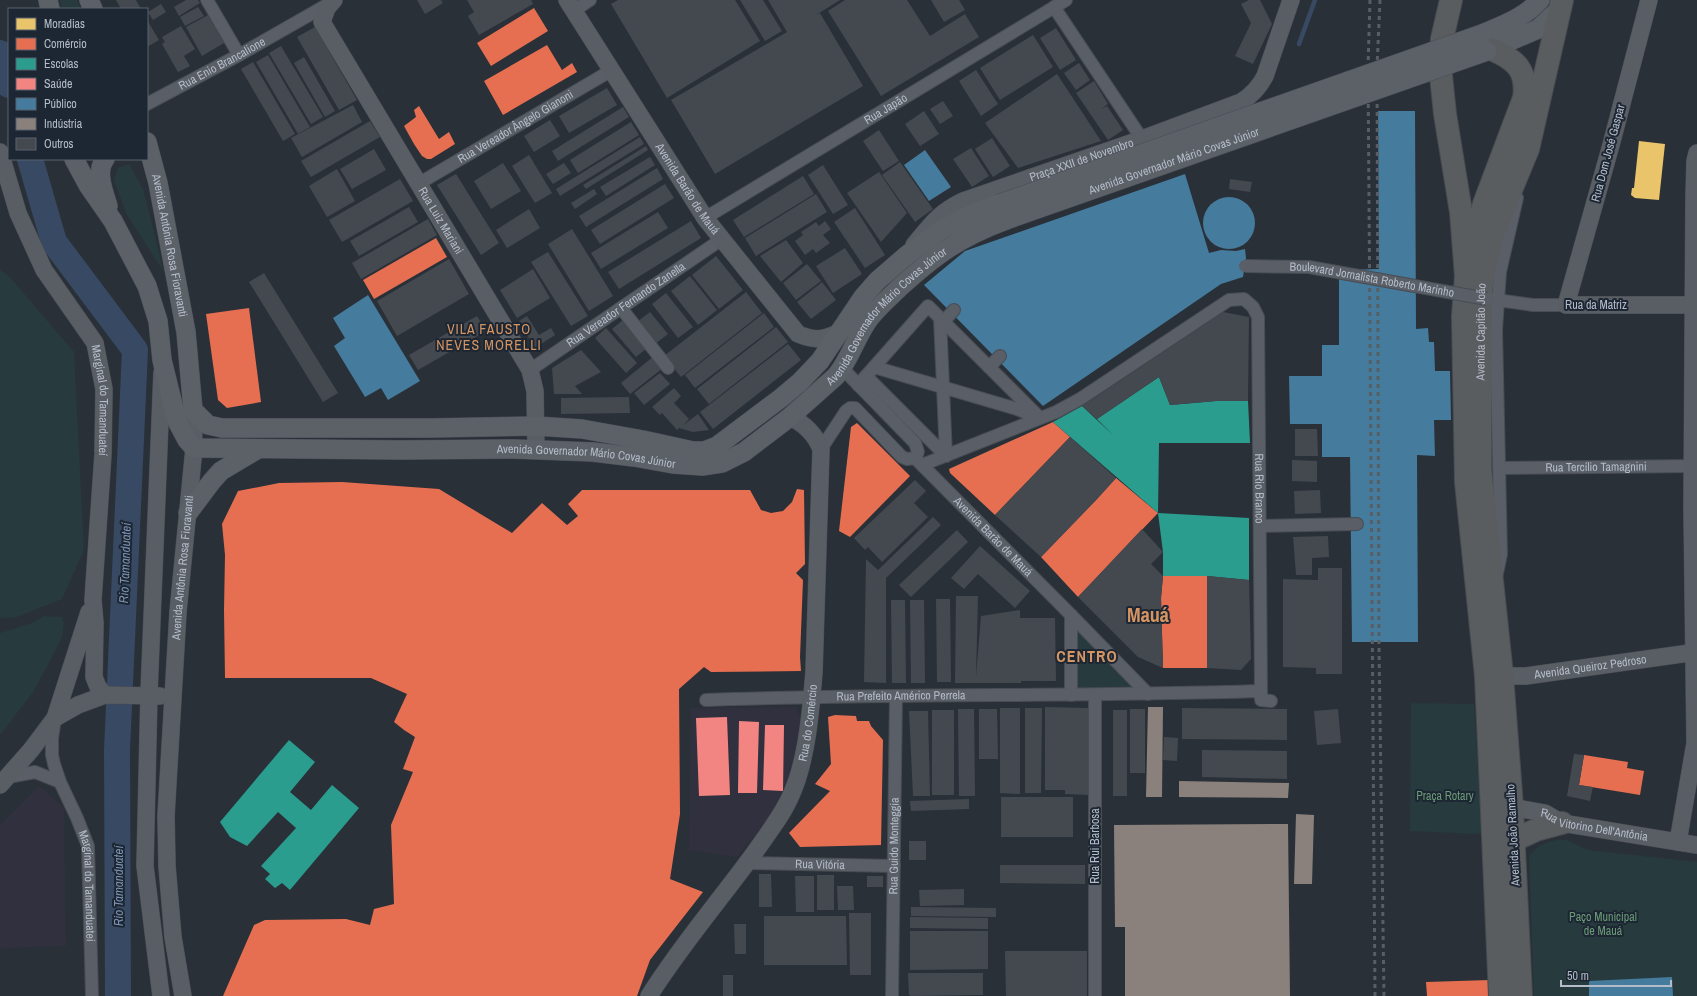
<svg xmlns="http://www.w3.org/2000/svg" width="1697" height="996" font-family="'Archivo Narrow',sans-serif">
<rect width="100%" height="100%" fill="#2a3038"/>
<g fill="#31303e">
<polygon points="796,707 802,721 790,778 780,805 737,857 689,850 691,708"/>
<polygon points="39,786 64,808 66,946 3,948 0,950 0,825"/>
</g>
<g fill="#273a3e">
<polygon points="60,0 77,0 81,9 62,9"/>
<polygon points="129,164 143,189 164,272 127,215 114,180 118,168"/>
<polygon points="0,270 8,275 74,352 84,550 62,599 17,617 0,618"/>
<polygon points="44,616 62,617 64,623 62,637 51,659 33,692 0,735 0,633 32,623"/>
<polygon points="1073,622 1139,692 1075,692"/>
<polygon points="1411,703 1474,704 1482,834 1410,831"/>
<path d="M1558 840H1566L1588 850 1697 862V996H1534L1529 856C1537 846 1545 842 1558 840Z"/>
</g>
<polygon fill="#e9c46a" points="1639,141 1665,144 1659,200 1635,198 1631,195 1632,188 1634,188"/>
<g fill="#e76f51">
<polygon points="534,8 548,31 491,66 477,43"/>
<polygon points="547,45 562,70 572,63 577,72 503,115 484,81"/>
<polygon points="419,106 439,139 449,132 455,144 431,159 427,159 422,156 414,144 404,126 416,117 414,110"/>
<polygon points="436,238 447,257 374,299 363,280"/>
<polygon points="249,308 261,402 227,408 218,400 206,314"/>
<polygon points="1053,422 1070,437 995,515 950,473 949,469"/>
<polygon points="857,423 910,476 850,537 839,531 851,427"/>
<polygon points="1116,478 1158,513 1078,597 1041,557 1097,499"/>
<polygon points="342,482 439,489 512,533 542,503 567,525 578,516 568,504 582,490 750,490 761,510 771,513 783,511 792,502 797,489 804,490 805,564 796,573 803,580 800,657 801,671 711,672 704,667 679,689 680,814 670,879 703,892 650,960 637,996 223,996 254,925 265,920 346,919 370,925 374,909 394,904 391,825 413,772 403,769 415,737 404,730 394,722 407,694 371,678 225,678 224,610 225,555 222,524 238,491 279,483"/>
<polygon points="1163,576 1207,576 1207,668 1163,668 1161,598"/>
<polygon points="835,715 856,716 857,721 869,721 871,726 883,740 881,845 800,847 789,833 830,791 815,784 831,764 828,717"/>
<polygon points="1584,755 1628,762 1627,768 1644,771 1640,795 1579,785"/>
<polygon points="1490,980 1491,996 1427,996 1426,982"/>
</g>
<g fill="#2a9d8f">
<polygon points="1159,377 1170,405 1216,401 1248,401 1250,443 1159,443 1158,513 1053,422 1082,406 1113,435 1097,419"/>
<polygon points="1158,513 1249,518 1249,580 1207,576 1163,576 1163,552"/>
<polygon points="289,740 315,762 290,792 311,810 332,785 359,808 290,890 282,883 275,888 265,879 270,874 261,866 296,828 278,812 247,846 230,837 220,822"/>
</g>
<g fill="#f28482">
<polygon points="727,717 730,795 699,796 696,718"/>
<polygon points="739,721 759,722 757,793 738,793"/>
<polygon points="765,725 784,725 783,791 763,790"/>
</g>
<g fill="#457b9d">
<polygon points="1378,111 1415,111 1416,329 1428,328 1429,342 1434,342 1435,371 1450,371 1451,420 1434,420 1435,456 1417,455 1418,642 1352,642 1350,457 1322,457 1322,424 1290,424 1289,376 1322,376 1322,345 1339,345 1339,270 1379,269"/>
<polygon points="925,150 951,187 929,201 904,165"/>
<polygon points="1185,174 1209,253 1221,250 1236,251 1245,249 1246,258 1243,277 1221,284 1043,406 924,285 965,251"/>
<circle cx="1229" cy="223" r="26"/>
<polygon points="368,295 420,381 388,400 381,388 365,397 334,346 345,338 333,318"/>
<polygon points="1672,977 1673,996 1589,996 1589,981"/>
</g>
<g fill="#8a817c">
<polygon points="1148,707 1163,707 1162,797 1146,797"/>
<polygon points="1179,781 1289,783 1288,798 1179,797"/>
<polygon points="1296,814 1314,815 1312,884 1294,884"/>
<polygon points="1288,824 1290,996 1125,996 1125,927 1115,927 1114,825"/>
</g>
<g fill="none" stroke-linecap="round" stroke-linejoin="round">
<polyline stroke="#384963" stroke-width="4.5" points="1299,44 1315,0"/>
<g stroke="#384963" stroke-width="26">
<polyline points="0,53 9,85"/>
<polyline points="30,159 54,242 135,350 117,750 118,996"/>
</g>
</g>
<g fill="#444950">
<polygon points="116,0 136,0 141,9 121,9"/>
<polygon points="186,0 198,0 200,3 179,16 174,7"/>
<polygon points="417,0 441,0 443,3 425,14"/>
<polygon points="467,0 531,0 533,4 479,35 468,16 474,12"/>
<polygon points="618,0 735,0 760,41 667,98 611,4"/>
<polygon points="740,0 763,0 782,31 765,41"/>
<polygon points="768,0 840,0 816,15 820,13 863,86 715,174 671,100 787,32"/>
<polygon points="845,0 907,0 930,36 965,14 979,37 881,96 828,11"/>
<polygon points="931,0 959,0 965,10 944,22"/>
<polygon points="1249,0 1260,0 1272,24 1253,64 1235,56 1251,23 1241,4"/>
<polygon points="161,4 166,12 153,20 148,12"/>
<polygon points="198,7 204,16 185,26 180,17"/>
<polygon points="208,15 224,43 202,56 186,27"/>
<polygon points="147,20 159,40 147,47"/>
<polygon points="181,26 195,49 184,56 190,66 178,72 162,44 165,42 162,37"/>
<polygon points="315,27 357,100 339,110 297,37"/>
<polygon points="1056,28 1076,60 1060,70 1040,38"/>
<polygon points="1033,35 1053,67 1000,100 980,68"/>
<polygon points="281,46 323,117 311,124 269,53"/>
<polygon points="268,55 310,127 298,134 256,62"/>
<polygon points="304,57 335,111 325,117 294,63"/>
<polygon points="253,62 295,134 283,141 241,69"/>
<polygon points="1079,63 1090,80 1076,90 1064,73"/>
<polygon points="976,70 998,104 981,116 959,81"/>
<polygon points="1057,74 1101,141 1018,168 985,123"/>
<polygon points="1094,81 1108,104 1101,109 1107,106 1123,130 1108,140 1076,93"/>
<polygon points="607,88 617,105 569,133 559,116"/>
<polygon points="943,101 953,116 940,124 930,109"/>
<polygon points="353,105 362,122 302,157 291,138"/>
<polygon points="623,107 629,117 558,161 552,151"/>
<polygon points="924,111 939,134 920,146 905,124"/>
<polygon points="550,120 560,136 534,152 524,136"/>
<polygon points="370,121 380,137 311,177 301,161"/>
<polygon points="631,122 639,135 578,173 570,160"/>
<polygon points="879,130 899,161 883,171 863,141"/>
<polygon points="640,137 644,144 560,196 556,189"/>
<polygon points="992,138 1010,166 993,177 975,149"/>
<polygon points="646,146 648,150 586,189 583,185"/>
<polygon points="971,148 989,176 972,187 953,159"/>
<polygon points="374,149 386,170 352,189 340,169"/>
<polygon points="529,155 552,193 535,203 512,166"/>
<polygon points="650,157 655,165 606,196 600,187"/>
<polygon points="900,162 933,209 915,222 882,175"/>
<polygon points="503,163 521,191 491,209 474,181"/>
<polygon points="564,163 571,173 553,184 546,174"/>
<polygon points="823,165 848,205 833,214 808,175"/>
<polygon points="657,168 663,179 586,227 579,216"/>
<polygon points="337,169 355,201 327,217 309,186"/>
<polygon points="879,172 907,213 881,242 847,193"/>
<polygon points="456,174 499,243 481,255 437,185"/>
<polygon points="803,176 814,194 744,237 733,220"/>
<polygon points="400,179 413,201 342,242 329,220"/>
<polygon points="1230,179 1252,182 1250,192 1229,189"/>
<polygon points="665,184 674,198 600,244 591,230"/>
<polygon points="594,189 597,194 575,209 571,203"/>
<polygon points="816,194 827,212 756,256 745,238"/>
<polygon points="409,207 418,222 359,256 350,241"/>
<polygon points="855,208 885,255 865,268 834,222"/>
<polygon points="529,209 540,228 507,248 496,230"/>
<polygon points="658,212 668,228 601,269 591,253"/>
<polygon points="428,219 437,235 361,279 352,263"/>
<polygon points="691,221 701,238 619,289 608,272"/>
<polygon points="825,221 831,229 823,235 830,243 816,253 813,249 805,255 795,241 803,235 801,232 816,222 819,226"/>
<polygon points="572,229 613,296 589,311 548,244"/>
<polygon points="786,240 803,263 781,282 760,256"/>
<polygon points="845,248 862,274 833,293 816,266"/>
<polygon points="548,252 588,316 571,326 531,262"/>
<polygon points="716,256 743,290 719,309 692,275"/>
<polygon points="449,259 469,294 397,336 377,301"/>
<polygon points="807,264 821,281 796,300 783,283"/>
<polygon points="533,269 550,298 517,318 500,290"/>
<polygon points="264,273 338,393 323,402 249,282"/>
<polygon points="690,276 717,310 698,325 671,291"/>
<polygon points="822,282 836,300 811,319 797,302"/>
<polygon points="746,292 762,313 681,377 664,356"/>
<polygon points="666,293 693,327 678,338 652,304"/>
<polygon points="650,312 668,334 655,344 637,322"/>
<polygon points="1223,312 1249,317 1248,401 1216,401 1170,405 1159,377 1097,419 1082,406"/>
<polygon points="764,313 774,327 695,388 685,375"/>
<polygon points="477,316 486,331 418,370 409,355"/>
<polygon points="527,316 539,335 551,328 555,335 535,348 519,321"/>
<polygon points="623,320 647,348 636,357 612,329"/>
<polygon points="776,327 788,342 709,404 697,389"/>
<polygon points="606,328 637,363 626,373 595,338"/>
<polygon points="788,344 801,360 713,429 700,412"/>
<polygon points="581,350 601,372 575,386 582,394 554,394 552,368"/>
<polygon points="654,356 663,368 630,394 621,383"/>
<polygon points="660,373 670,384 644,405 634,393"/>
<polygon points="674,388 681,396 674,403 689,419 682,426 698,414 709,430 693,432 679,428 677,430 662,413 660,415 652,407"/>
<polygon points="629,397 630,413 561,414 561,398"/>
<polygon points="1295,429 1317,429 1318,456 1295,456"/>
<polygon points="1070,437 1116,478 1097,499 1041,557 995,515"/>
<polygon points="1292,460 1317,461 1317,482 1292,481"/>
<polygon points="915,480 926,491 914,503 928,517 882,562 868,547 865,550 854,538"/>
<polygon points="1320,490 1321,513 1295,514 1294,491"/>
<polygon points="933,517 941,525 886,578 886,683 864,682 866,559 878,570"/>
<polygon points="1142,529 1163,552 1151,564 1163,576 1161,598 1163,668 1138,657 1078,597"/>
<polygon points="957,530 968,542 911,597 899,585"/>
<polygon points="1328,536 1329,557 1312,558 1312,575 1296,575 1293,537"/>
<polygon points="980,546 1030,591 1015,608 978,574 964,589 951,578"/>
<polygon points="1318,568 1342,568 1342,674 1316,674 1316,668 1283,667 1283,579 1318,580"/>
<polygon points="1207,576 1249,580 1251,659 1241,670 1207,668"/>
<polygon points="956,596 978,596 976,677 981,616 1020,610 1020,618 1055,618 1056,681 1021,681 1021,683 955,683"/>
<polygon points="936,599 950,599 951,682 937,682"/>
<polygon points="891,600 905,600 906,683 892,683"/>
<polygon points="910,600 924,600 925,683 911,683"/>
<polygon points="1045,707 1088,708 1088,795 1065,794 1065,790 1045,790"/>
<polygon points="1000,708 1020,708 1020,794 1000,793"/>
<polygon points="1025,708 1042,708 1041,793 1025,793"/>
<polygon points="1182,708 1287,709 1287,740 1182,739"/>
<polygon points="958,709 974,709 975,796 959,796"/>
<polygon points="979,709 997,709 998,759 979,759"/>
<rect x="1130" y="709" width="15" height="64"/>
<polygon points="1338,709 1341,743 1317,745 1314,711"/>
<rect x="932" y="710" width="22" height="85"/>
<rect x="1113" y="710" width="14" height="86"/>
<polygon points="909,711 928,711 930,796 913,796"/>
<polygon points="1164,737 1178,738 1177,761 1163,760"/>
<polygon points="1202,750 1287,751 1287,779 1202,777"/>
<polygon points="1574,754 1584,755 1579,785 1593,787 1590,801 1567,796"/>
<rect x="1001" y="797" width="72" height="40"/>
<polygon points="969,799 969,809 911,811 910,801"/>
<rect x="909" y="841" width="17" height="19"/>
<polygon points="1000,865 1085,865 1085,884 1000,883"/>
<polygon points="759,874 771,874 772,907 759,907"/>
<rect x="817" y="875" width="17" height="35"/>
<polygon points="795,876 814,876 814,912 796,912"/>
<rect x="867" y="876" width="16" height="11"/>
<polygon points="837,886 853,886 854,910 838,910"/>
<polygon points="964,889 964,905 920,906 919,890"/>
<polygon points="911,907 996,908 996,917 911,916"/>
<polygon points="849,913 871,913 871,975 850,975"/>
<polygon points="764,916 846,916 847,965 764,965"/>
<polygon points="910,917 988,918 988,929 910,928"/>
<polygon points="734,924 746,924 746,954 735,954"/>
<polygon points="910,931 988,931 988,969 910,970"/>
<polygon points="1005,951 1087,951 1087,996 1006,996"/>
<polygon points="908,973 983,973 983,995 911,996 909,995"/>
<rect x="723" y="975" width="10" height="21"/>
</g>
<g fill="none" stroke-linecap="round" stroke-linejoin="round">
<g stroke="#484c53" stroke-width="14">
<g id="street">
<polyline points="207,0 239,55"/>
<polyline points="1054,7 1142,139"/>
<polyline points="575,10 590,0"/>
<path id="s1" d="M147 104 239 55 332 2"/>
<path id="s2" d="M418 184 612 70"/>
<path id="s3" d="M705 218 1066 0"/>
<polyline points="1490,299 1533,305 1566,305"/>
<polyline points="621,308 668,368"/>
<polyline points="940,318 946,456"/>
<polyline points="944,321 954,310"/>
<polyline points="874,367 928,306 1040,418"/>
<polyline points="989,367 1000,356"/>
<path id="s4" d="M530 370 722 239"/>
<polyline points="866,376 946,456"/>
<polyline points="858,385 874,367 1017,409 1034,416"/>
<polyline points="821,449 846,411 850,408 855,408 902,457 907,459 915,458 918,452 915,443 842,368"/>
<path id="s5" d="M917 460 1071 615"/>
<path id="s6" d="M922 465 1056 412 1080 399 1229 300 1244 299 1253 307 1258 317 1261 691"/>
<path id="s7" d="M1499 468 1692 466"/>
<polyline points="1260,526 1357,524"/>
<polyline points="1497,573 1501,554 1496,330 1500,272 1517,198"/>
<polyline points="1071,695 1071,615 1148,694"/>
<path id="s8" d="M706 700C891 693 1076 697 1261 691V700L1271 701"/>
<path id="s9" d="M55 719 52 738V755L54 764 60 782 77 818 88 846 92 996"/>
<polyline points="8,777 35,772 60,782"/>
<path id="s10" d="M747 863 894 866"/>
<path id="s11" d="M892 996 896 696"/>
<polyline points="1095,996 1095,695"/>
</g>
</g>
<g stroke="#484c53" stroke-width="18">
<g id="secondary">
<path id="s12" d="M334 0 327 8 322 22 530 370 535 391 536 450"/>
<path id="s13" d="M567 0 705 218 798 334C815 341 821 340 838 333"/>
<polyline points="1649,0 1611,145 1566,305 1694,305"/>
<path id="s14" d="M0 152 18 213 44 270 95 343 104 389 103 454 93 600 95 623 94 677 98 687 105 695"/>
<path id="s15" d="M914 245C931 225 938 213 963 201L1142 139 1241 102C1252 95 1259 88 1265 76L1291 0"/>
<path id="s16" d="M1491 676H1526L1697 652"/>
<polyline points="55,718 89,612"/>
<polyline points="0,785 31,750 55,718 78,705 105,695 160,696"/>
<path id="s17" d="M1500 805 1545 813 1562 823 1697 845"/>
<polyline points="1678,842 1695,743 1692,507 1694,197 1695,161 1697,153"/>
<polyline points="161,996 145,866 149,693 162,372"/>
<path id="s18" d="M183 996 173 937 167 866 166 816 178 612 194 448 193 410"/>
<path id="s19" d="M649 996C681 945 720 900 755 852 768 833 783 815 792 793 807 759 811 709 814 672L821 449C815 434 805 424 790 417"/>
</g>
</g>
<g stroke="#484c55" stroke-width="20">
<g id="primary">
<polyline points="48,0 50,9"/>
<polyline points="89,0 93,9"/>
<path d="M1482 34C1503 25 1524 18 1540 0"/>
<polyline points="1487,51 1538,29 1560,9"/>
<path id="s20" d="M147 142 158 183 186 332 193 410 208 425 222 428H432L536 426 582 429 643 440 693 451H704L717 446 781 398 800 382 820 361 863 297 877 281 907 255 941 230 974 213 999 204"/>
<path id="s21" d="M74 159 88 185 113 221 147 286 158 321 162 360 177 421 187 440 194 448 401 450 514 449 593 452 634 457 673 464 702 466 722 463 744 452 790 417 836 376C850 359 856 337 869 319 878 307 889 298 899 288 935 255 960 237 1006 220"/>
<path d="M105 159C95 171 104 193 108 206"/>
<polyline points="188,513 212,481 221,471 258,449"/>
</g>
</g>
<g stroke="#474c53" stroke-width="24">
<g id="highway">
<polyline points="1451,0 1442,39 1440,66 1445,114 1461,212 1466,276 1463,316 1466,482 1486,676 1500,996"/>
<path d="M1471 255 1484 204 1524 98C1528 70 1515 59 1491 49"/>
<polyline points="1514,840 1536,830 1562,823"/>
<path id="s22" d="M1521 996 1512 807 1502 675 1480 468 1481 291 1484 267 1492 236 1528 149 1562 0"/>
</g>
</g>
<use href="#street" stroke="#5a5e66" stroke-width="12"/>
<use href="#secondary" stroke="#595d64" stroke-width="17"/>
<use href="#primary" stroke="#5c6168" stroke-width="19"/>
<use href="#highway" stroke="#5a5d60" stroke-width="22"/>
<g stroke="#595d64" stroke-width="3" stroke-dasharray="4 4" stroke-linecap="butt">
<polyline points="1370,0 1368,68 1375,996"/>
<polyline points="1380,0 1377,67 1379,646 1384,996"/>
</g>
<g stroke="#484c53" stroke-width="14" stroke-linecap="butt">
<g id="street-bridge">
<path id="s23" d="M1245 266 1309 267 1487 299"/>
</g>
</g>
<g stroke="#484c55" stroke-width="20" stroke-linecap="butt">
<g id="primary-bridge">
<polyline points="999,204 1482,34"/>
<path id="s24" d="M1006 220 1487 51"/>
</g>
</g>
<use href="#street-bridge" stroke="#5a5e66" stroke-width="12"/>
<use href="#primary-bridge" stroke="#5c6168" stroke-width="19"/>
</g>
<g text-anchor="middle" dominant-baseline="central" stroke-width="4" stroke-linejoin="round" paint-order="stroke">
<g font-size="12" fill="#b4bcc9" stroke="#1d2633">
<text stroke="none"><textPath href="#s1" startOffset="85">Rua Enio Brancalione</textPath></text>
<text stroke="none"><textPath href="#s3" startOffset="211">Rua Japão</textPath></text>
<text stroke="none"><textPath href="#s2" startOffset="113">Rua Vereador Ângelo Gianoni</textPath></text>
<text transform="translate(1608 153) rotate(-75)">Rua Dom José Gaspar</text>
<text stroke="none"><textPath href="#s15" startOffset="192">Praça XXII de Novembro</textPath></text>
<text stroke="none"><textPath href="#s24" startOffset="178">Avenida Governador Mário Covas Júnior</textPath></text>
<text stroke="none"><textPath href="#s13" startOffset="224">Avenida Barão de Mauá</textPath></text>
<text stroke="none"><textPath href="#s12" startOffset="257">Rua Luiz Mariani</textPath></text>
<text stroke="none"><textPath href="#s20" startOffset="106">Avenida Antônia Rosa Fioravanti</textPath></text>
<text stroke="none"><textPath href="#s23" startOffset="128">Boulevard Jornalista Roberto Marinho</textPath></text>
<text stroke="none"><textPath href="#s4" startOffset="116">Rua Vereador Fernando Zanella</textPath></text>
<text x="1596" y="305">Rua da Matriz</text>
<text stroke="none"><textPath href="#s21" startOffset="1070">Avenida Governador Mário Covas Júnior</textPath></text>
<text stroke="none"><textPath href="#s22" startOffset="666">Avenida Capitão João</textPath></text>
<text stroke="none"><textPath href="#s14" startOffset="273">Marginal do Tamanduateí</textPath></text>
<text stroke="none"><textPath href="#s21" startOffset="710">Avenida Governador Mário Covas Júnior</textPath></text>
<text stroke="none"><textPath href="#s7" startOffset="97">Rua Tercílio Tamagnini</textPath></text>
<text stroke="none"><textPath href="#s6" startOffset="560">Rua Rio Branco</textPath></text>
<text stroke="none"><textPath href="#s5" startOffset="108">Avenida Barão de Mauá</textPath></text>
<text stroke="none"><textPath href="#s18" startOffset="430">Avenida Antônia Rosa Fioravanti</textPath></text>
<text stroke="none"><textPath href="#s16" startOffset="100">Avenida Queiroz Pedroso</textPath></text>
<text stroke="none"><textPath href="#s8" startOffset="195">Rua Prefeito Américo Perrela</textPath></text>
<text stroke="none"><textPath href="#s19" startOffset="321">Rua do Comércio</textPath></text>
<text stroke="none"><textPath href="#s17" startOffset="97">Rua Vitorino Dell'Antônia</textPath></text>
<text transform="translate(1513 835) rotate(-93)">Avenida João Ramalho</text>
<text stroke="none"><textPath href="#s11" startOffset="150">Rua Guido Monteggia</textPath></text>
<text transform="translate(1095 846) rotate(-90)">Rua Rui Barbosa</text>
<text stroke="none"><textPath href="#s10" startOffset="73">Rua Vitória</textPath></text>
<text stroke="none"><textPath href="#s9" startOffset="174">Marginal do Tamanduateí</textPath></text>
</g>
<g font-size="12" fill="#6b9a76" stroke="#1d2633">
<text x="1445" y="796">Praça Rotary</text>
<text x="1603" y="917">Paço Municipal<tspan x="1603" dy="14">de Mauá</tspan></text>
</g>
<g font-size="13" font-style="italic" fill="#7c92b1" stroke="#1d2633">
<text transform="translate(125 563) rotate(-88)">Rio Tamanduateí</text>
<text transform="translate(118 886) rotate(-90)">Rio Tamanduateí</text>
</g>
<g font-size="14" letter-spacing="1" fill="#d59563" stroke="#1d2633">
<text x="489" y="329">VILA FAUSTO<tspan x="489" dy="16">NEVES MORELLI</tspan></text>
</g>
<g font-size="16" font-weight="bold" letter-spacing="1" fill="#d59563" stroke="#1d2633">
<text x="1087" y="656">CENTRO</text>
</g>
<g font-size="20" font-weight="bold" fill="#d59563" stroke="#1d2633">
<text x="1148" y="614">Mauá</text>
</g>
</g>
<rect x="8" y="8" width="140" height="152" fill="#1d2633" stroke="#59626f"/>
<rect x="16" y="18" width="20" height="12" fill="#e9c46a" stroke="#59626f"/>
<text x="44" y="28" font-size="12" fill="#b4bcc9">Moradias</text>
<rect x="16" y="38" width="20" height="12" fill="#e76f51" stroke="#59626f"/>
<text x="44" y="48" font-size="12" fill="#b4bcc9">Comércio</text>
<rect x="16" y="58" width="20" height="12" fill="#2a9d8f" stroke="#59626f"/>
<text x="44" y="68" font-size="12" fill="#b4bcc9">Escolas</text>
<rect x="16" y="78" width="20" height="12" fill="#f28482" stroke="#59626f"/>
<text x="44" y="88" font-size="12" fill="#b4bcc9">Saúde</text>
<rect x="16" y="98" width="20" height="12" fill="#457b9d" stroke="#59626f"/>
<text x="44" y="108" font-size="12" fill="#b4bcc9">Público</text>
<rect x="16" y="118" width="20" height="12" fill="#8a817c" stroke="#59626f"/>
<text x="44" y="128" font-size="12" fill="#b4bcc9">Indústria</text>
<rect x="16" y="138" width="20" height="12" fill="#444950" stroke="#59626f"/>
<text x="44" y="148" font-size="12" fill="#b4bcc9">Outros</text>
<path d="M1561 980v6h110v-6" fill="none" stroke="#b4bcc9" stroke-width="2"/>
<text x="1567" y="980" font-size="12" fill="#b4bcc9" stroke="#1d2633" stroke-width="3" paint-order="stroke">50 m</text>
</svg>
